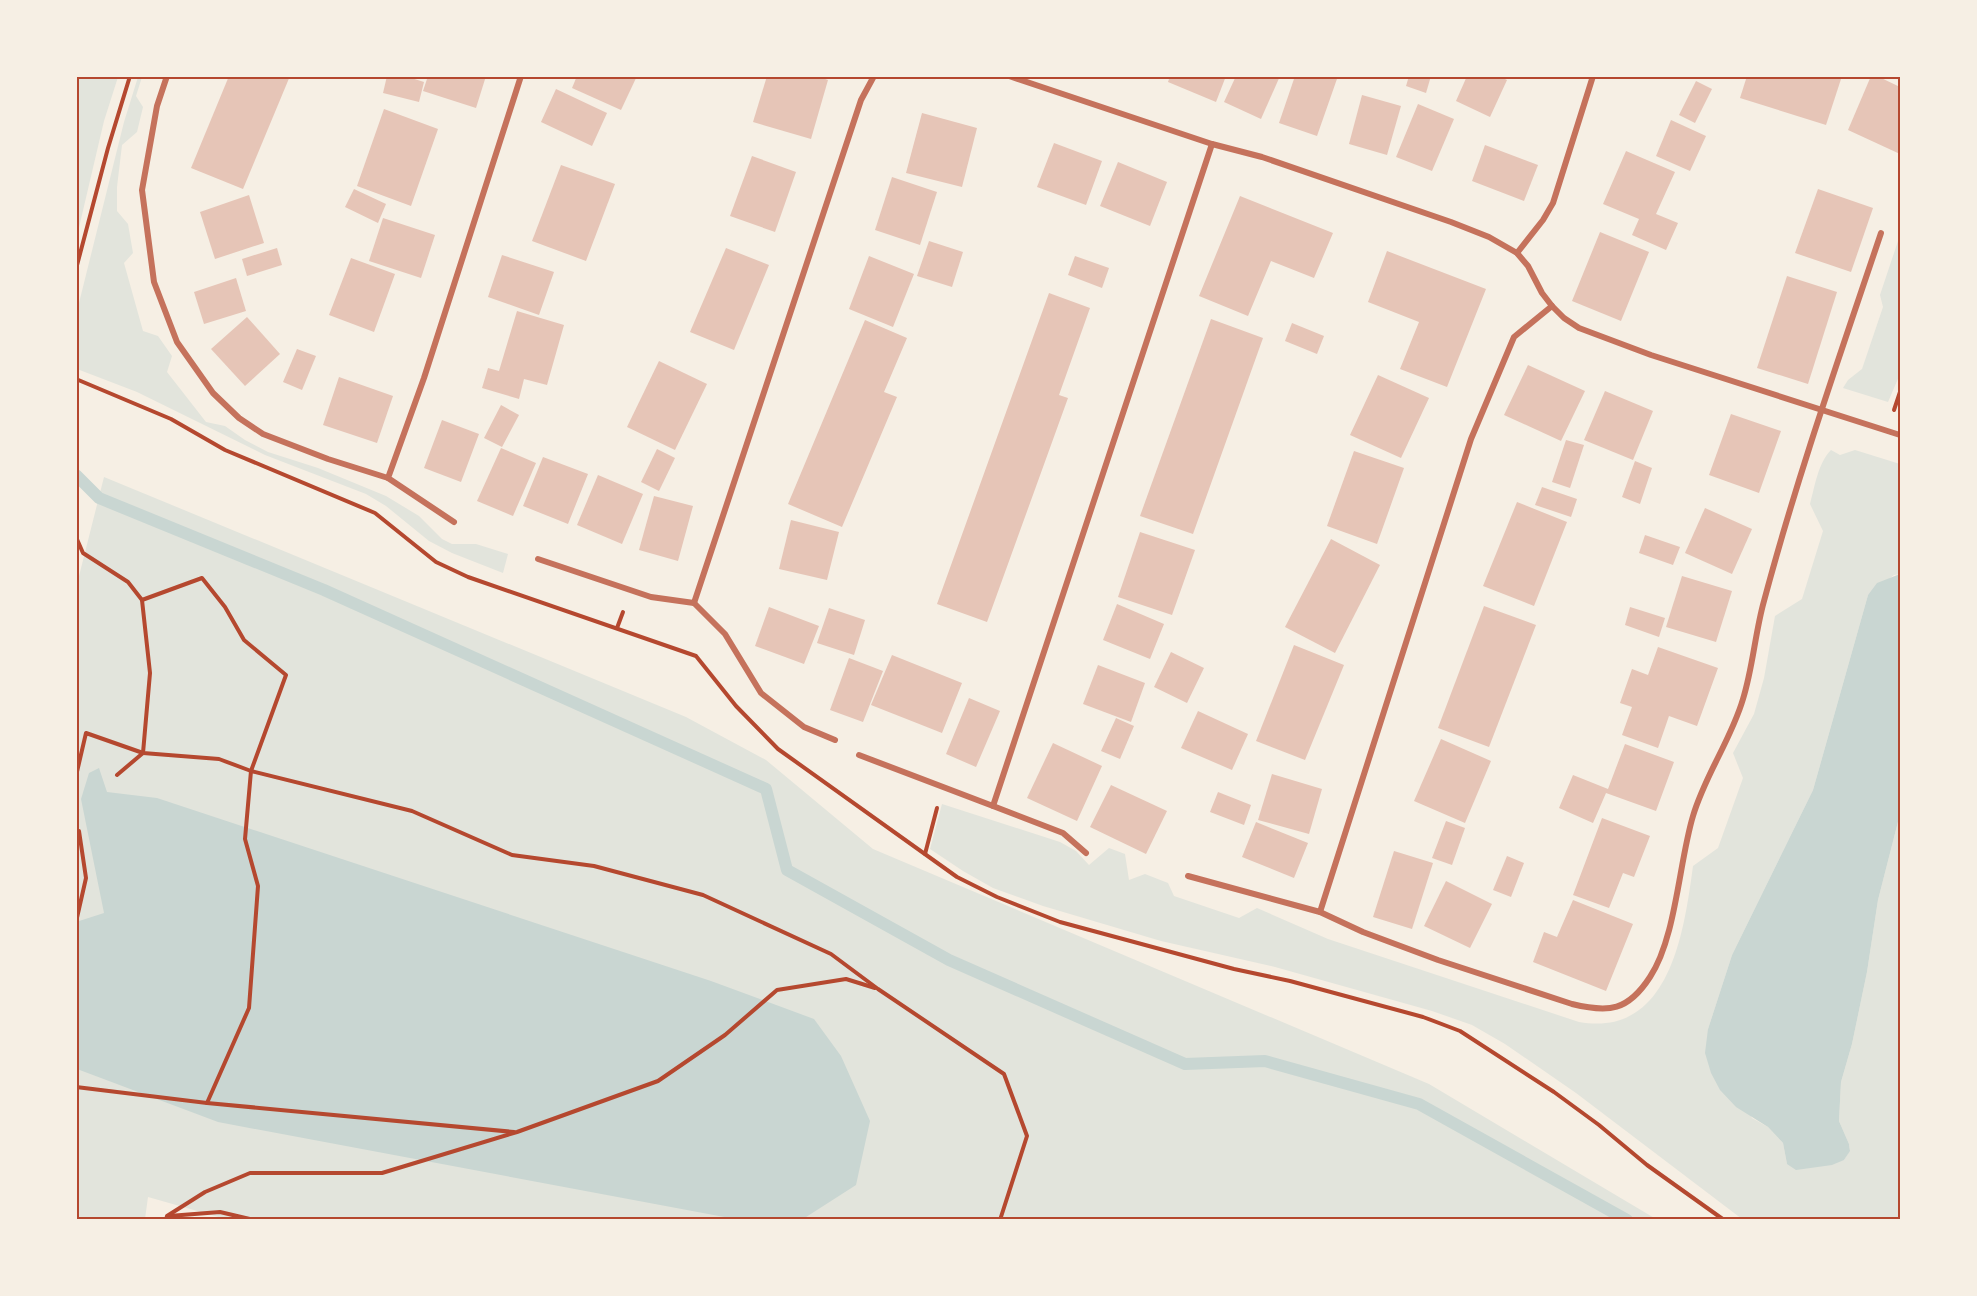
<svg xmlns="http://www.w3.org/2000/svg" width="1977" height="1296" font-family="Barlow,sans-serif">
<rect width="100%" height="100%" fill="#f6efe4"/>
<g fill="#e2e4dc">
<polygon points="77,76 118,77 104,121 77,236"/>
<polygon points="138,77 142,77 136,96 143,107 137,132 122,145 117,187 117,211 128,224 133,253 124,263 143,331 158,336 172,356 167,372 206,422 225,426 245,440 268,452 318,468 386,496 419,516 442,539 452,544 476,544 508,554 503,573 452,553 429,541 386,506 366,494 265,455 137,392 77,369 77,311 124,122"/>
<polygon points="1900,235 1900,374 1888,402 1843,388 1848,380 1862,369 1883,307 1880,295"/>
<path d="M1831 450 1840 455 1855 450 1900 464V574L1894 575 1868 595 1813 790 1732 955 1708 1029 1752 1118 1768 1127 1783 1143 1787 1164 1844 1160 1850 1150 1849 1144 1839 1121 1841 1082 1852 1044 1867 972 1878 900 1900 814V1219H1742L1576 1093 1505 1044 1472 1025 1432 1011 1275 967 1161 941 1043 906 993 888 963 871 930 849 942 804 1060 842 1076 851 1089 865 1109 848 1125 854 1129 880 1145 874 1168 883 1174 896 1239 918 1257 908 1328 939 1579 1022C1670 1038 1684 932 1693 866L1718 848 1743 778 1733 753 1754 714 1764 678 1775 616 1802 599 1823 531 1810 504C1815 486 1818 463 1831 450Z"/>
<polygon points="104,477 686,717 766,760 873,849 1429,1084 1656,1219 229,1220 148,1197 145,1219 77,1220 76,588"/>
</g>
<g fill="#c9d6d2">
<polygon points="1900,574 1900,814 1878,900 1867,972 1852,1044 1841,1082 1839,1121 1849,1144 1850,1151 1844,1160 1832,1165 1796,1170 1787,1164 1783,1143 1768,1127 1736,1107 1720,1090 1711,1073 1705,1053 1708,1029 1732,955 1813,790 1868,595 1877,583"/>
<polygon points="99,768 107,792 157,798 711,981 814,1019 841,1056 870,1121 856,1185 803,1219 735,1219 218,1122 77,1069 76,922 104,913 81,799 89,773"/>
</g>
<g fill="none" stroke-linecap="round" stroke-linejoin="round">
<polyline stroke="#c9d6d2" stroke-width="12" points="76,475 99,498 324,590 766,789 787,870 949,960 1185,1064 1265,1061 1419,1104 1627,1220"/>
</g>
<g fill="#e6c5b7">
<polygon points="229,76 290,76 243,189 191,168"/>
<polygon points="387,76 405,76 424,82 419,102 383,93"/>
<polygon points="428,76 486,76 476,108 423,91"/>
<polygon points="577,76 637,76 621,110 572,88"/>
<polygon points="767,76 817,76 828,80 811,139 753,122"/>
<polygon points="1170,76 1226,76 1216,102 1168,82"/>
<polygon points="1236,76 1280,76 1261,119 1224,102"/>
<polygon points="1295,76 1338,76 1317,136 1279,123"/>
<polygon points="1409,76 1431,76 1426,93 1406,86"/>
<polygon points="1467,76 1499,76 1507,80 1490,117 1456,101"/>
<polygon points="1747,76 1842,76 1826,125 1740,98"/>
<polygon points="1871,76 1877,76 1900,87 1900,154 1848,130"/>
<polygon points="1696,81 1712,89 1695,123 1679,115"/>
<polygon points="556,89 607,113 592,146 541,122"/>
<polygon points="1362,95 1401,106 1387,155 1349,144"/>
<polygon points="1418,104 1454,119 1432,171 1396,157"/>
<polygon points="384,109 438,129 411,206 357,186"/>
<polygon points="922,113 977,128 962,187 906,173"/>
<polygon points="1671,120 1706,136 1690,171 1656,156"/>
<polygon points="1054,143 1102,161 1086,205 1037,187"/>
<polygon points="1485,145 1538,165 1524,201 1472,181"/>
<polygon points="1626,151 1675,172 1656,214 1678,223 1666,250 1632,235 1639,219 1603,204"/>
<polygon points="752,156 796,172 775,232 730,216"/>
<polygon points="1118,162 1167,182 1150,226 1100,206"/>
<polygon points="561,165 615,184 586,261 532,241"/>
<polygon points="892,177 937,192 920,245 875,230"/>
<polygon points="354,189 386,204 378,223 345,207"/>
<polygon points="1818,189 1873,208 1851,272 1795,253"/>
<polygon points="249,195 264,243 215,259 200,212"/>
<polygon points="1240,196 1333,233 1314,278 1271,261 1248,316 1199,296"/>
<polygon points="383,218 435,235 421,278 369,261"/>
<polygon points="1600,232 1649,252 1621,321 1572,301"/>
<polygon points="929,241 963,252 952,287 917,276"/>
<polygon points="277,248 282,265 247,276 242,259"/>
<polygon points="726,248 769,265 734,350 690,332"/>
<polygon points="1387,251 1486,289 1447,387 1400,369 1419,322 1368,302"/>
<polygon points="502,255 554,272 539,315 488,297"/>
<polygon points="869,256 914,274 893,327 849,309"/>
<polygon points="1075,256 1109,268 1102,288 1068,275"/>
<polygon points="351,258 395,274 374,332 329,315"/>
<polygon points="1787,276 1837,292 1808,384 1757,368"/>
<polygon points="236,278 246,311 204,324 194,292"/>
<polygon points="1049,293 1090,308 1059,395 1068,398 987,622 937,604"/>
<polygon points="517,311 564,325 547,385 524,379 519,399 482,388 488,368 499,371"/>
<polygon points="247,317 280,354 245,386 211,349"/>
<polygon points="1211,319 1263,338 1193,534 1140,516"/>
<polygon points="865,320 907,338 884,392 897,397 842,527 788,504"/>
<polygon points="1292,323 1324,336 1317,354 1285,341"/>
<polygon points="297,349 316,356 302,390 283,382"/>
<polygon points="659,361 707,384 675,450 627,427"/>
<polygon points="1528,365 1585,391 1561,441 1504,415"/>
<polygon points="1378,375 1429,398 1401,458 1350,435"/>
<polygon points="339,377 393,396 377,443 323,425"/>
<polygon points="1605,391 1653,411 1633,460 1584,440"/>
<polygon points="501,405 519,415 502,447 484,438"/>
<polygon points="1731,414 1781,431 1759,493 1709,475"/>
<polygon points="442,420 479,434 461,482 424,468"/>
<polygon points="1566,440 1584,445 1570,488 1552,482"/>
<polygon points="501,448 536,463 513,516 477,501"/>
<polygon points="657,449 675,458 659,491 641,482"/>
<polygon points="1354,451 1404,468 1377,544 1327,526"/>
<polygon points="543,457 588,474 568,524 523,506"/>
<polygon points="1635,461 1652,468 1640,504 1622,497"/>
<polygon points="598,475 643,494 622,544 577,525"/>
<polygon points="1542,487 1577,499 1571,517 1535,505"/>
<polygon points="654,496 693,506 678,561 639,550"/>
<polygon points="1517,502 1567,522 1534,606 1483,586"/>
<polygon points="1705,508 1752,529 1732,574 1685,553"/>
<polygon points="791,520 839,532 827,580 779,569"/>
<polygon points="1140,532 1195,550 1172,615 1118,597"/>
<polygon points="1645,535 1680,547 1673,565 1639,553"/>
<polygon points="1331,539 1380,565 1335,653 1285,627"/>
<polygon points="1682,576 1732,591 1716,642 1666,627"/>
<polygon points="1117,604 1164,624 1150,659 1103,640"/>
<polygon points="1484,606 1536,625 1489,747 1438,728"/>
<polygon points="769,607 819,626 804,664 755,646"/>
<polygon points="1630,607 1665,618 1659,637 1625,625"/>
<polygon points="829,608 865,620 854,655 817,643"/>
<polygon points="1294,645 1344,665 1305,760 1256,741"/>
<polygon points="1658,647 1718,668 1697,726 1669,716 1658,748 1622,735 1632,707 1620,703 1632,669 1648,675"/>
<polygon points="1171,652 1204,668 1187,703 1154,687"/>
<polygon points="892,655 962,683 942,733 871,705"/>
<polygon points="849,658 883,671 863,722 830,710"/>
<polygon points="1098,665 1145,683 1131,722 1083,704"/>
<polygon points="969,698 1000,711 976,767 946,754"/>
<polygon points="1198,711 1248,734 1232,770 1181,748"/>
<polygon points="1116,718 1134,726 1120,759 1101,751"/>
<polygon points="1441,739 1491,761 1465,823 1414,801"/>
<polygon points="1053,743 1102,766 1077,821 1027,798"/>
<polygon points="1625,744 1674,762 1656,811 1606,793 1593,823 1559,808 1573,775 1608,789"/>
<polygon points="1272,774 1322,789 1309,834 1258,820"/>
<polygon points="1111,785 1167,811 1146,854 1090,827"/>
<polygon points="1218,792 1251,805 1244,825 1210,812"/>
<polygon points="1602,818 1650,836 1634,877 1623,873 1609,908 1573,895"/>
<polygon points="1446,821 1465,828 1452,865 1432,858"/>
<polygon points="1256,822 1308,843 1294,878 1242,857"/>
<polygon points="1394,851 1433,863 1412,929 1373,917"/>
<polygon points="1507,856 1524,863 1511,897 1493,890"/>
<polygon points="1446,881 1492,904 1470,948 1424,926"/>
<polygon points="1573,900 1633,924 1606,991 1533,962 1544,932 1557,937"/>
</g>
<g fill="none" stroke-linecap="round" stroke-linejoin="round">
<g stroke="#b5482f" stroke-width="4">
<polyline points="76,269 108,148 130,76"/>
<polyline points="76,379 171,419 225,450 375,513 436,562 468,577 696,656 736,706 778,749 957,877 997,897 1060,922 1234,969 1290,981 1423,1017 1460,1031 1554,1092 1599,1125 1647,1165 1724,1220"/>
<polyline points="1894,410 1900,392"/>
<polyline points="76,537 83,553 128,582 142,600"/>
<polyline points="617,628 623,612"/>
<polyline points="117,775 143,753 150,673 142,600 202,578 225,607 244,640 286,675 251,771 245,839 258,886 249,1008 207,1103"/>
<polyline points="76,776 86,733 143,753 219,759 251,771 412,811 512,855 594,866 703,895 831,954 878,989 1004,1074 1027,1136 1000,1220"/>
<polyline points="925,854 937,808"/>
<polyline points="76,922 86,878 79,831"/>
<polyline points="76,1087 207,1103 514,1132"/>
<polyline points="169,1216 220,1212 254,1220"/>
<polyline points="166,1220 167,1216 205,1192 250,1173 382,1173 517,1132 658,1081 725,1035 777,990 846,979 875,988"/>
</g>
<g stroke="#c5725c" stroke-width="6">
<polyline points="167,76 157,106 142,190 154,282 177,342 213,393 239,418 263,434 328,459 388,478"/>
<polyline points="1009,76 1212,144 1262,157 1451,222 1489,237 1517,253 1528,266 1542,293 1552,306 1564,318 1579,328 1651,355 1900,435"/>
<polyline points="1517,253 1543,220 1553,203 1593,76"/>
<polyline points="454,522 388,478 424,378 521,76"/>
<polyline points="538,559 651,597 694,603 861,100 874,76"/>
<polyline points="694,603 725,634 761,693 804,727 835,740"/>
<polyline points="859,755 993,806 1212,144"/>
<polyline points="993,806 1063,833 1086,853"/>
<path d="M1188 876 1320 912 1363 932 1438 960 1572 1004C1609 1013 1628 1011 1650 977 1676 938 1679 862 1693 816 1705 775 1731 740 1743 699 1753 667 1755 633 1764 601 1797 477 1840 355 1881 233"/>
<polyline points="1320,912 1471,439 1514,337 1552,306"/>
</g>
</g>
<rect width="1977" height="1296" fill="none" stroke="#f6efe4" stroke-width="156"/>
<rect x="78" y="78" width="1821" height="1140" fill="none" stroke="#b5482f" stroke-width="2"/>
</svg>
